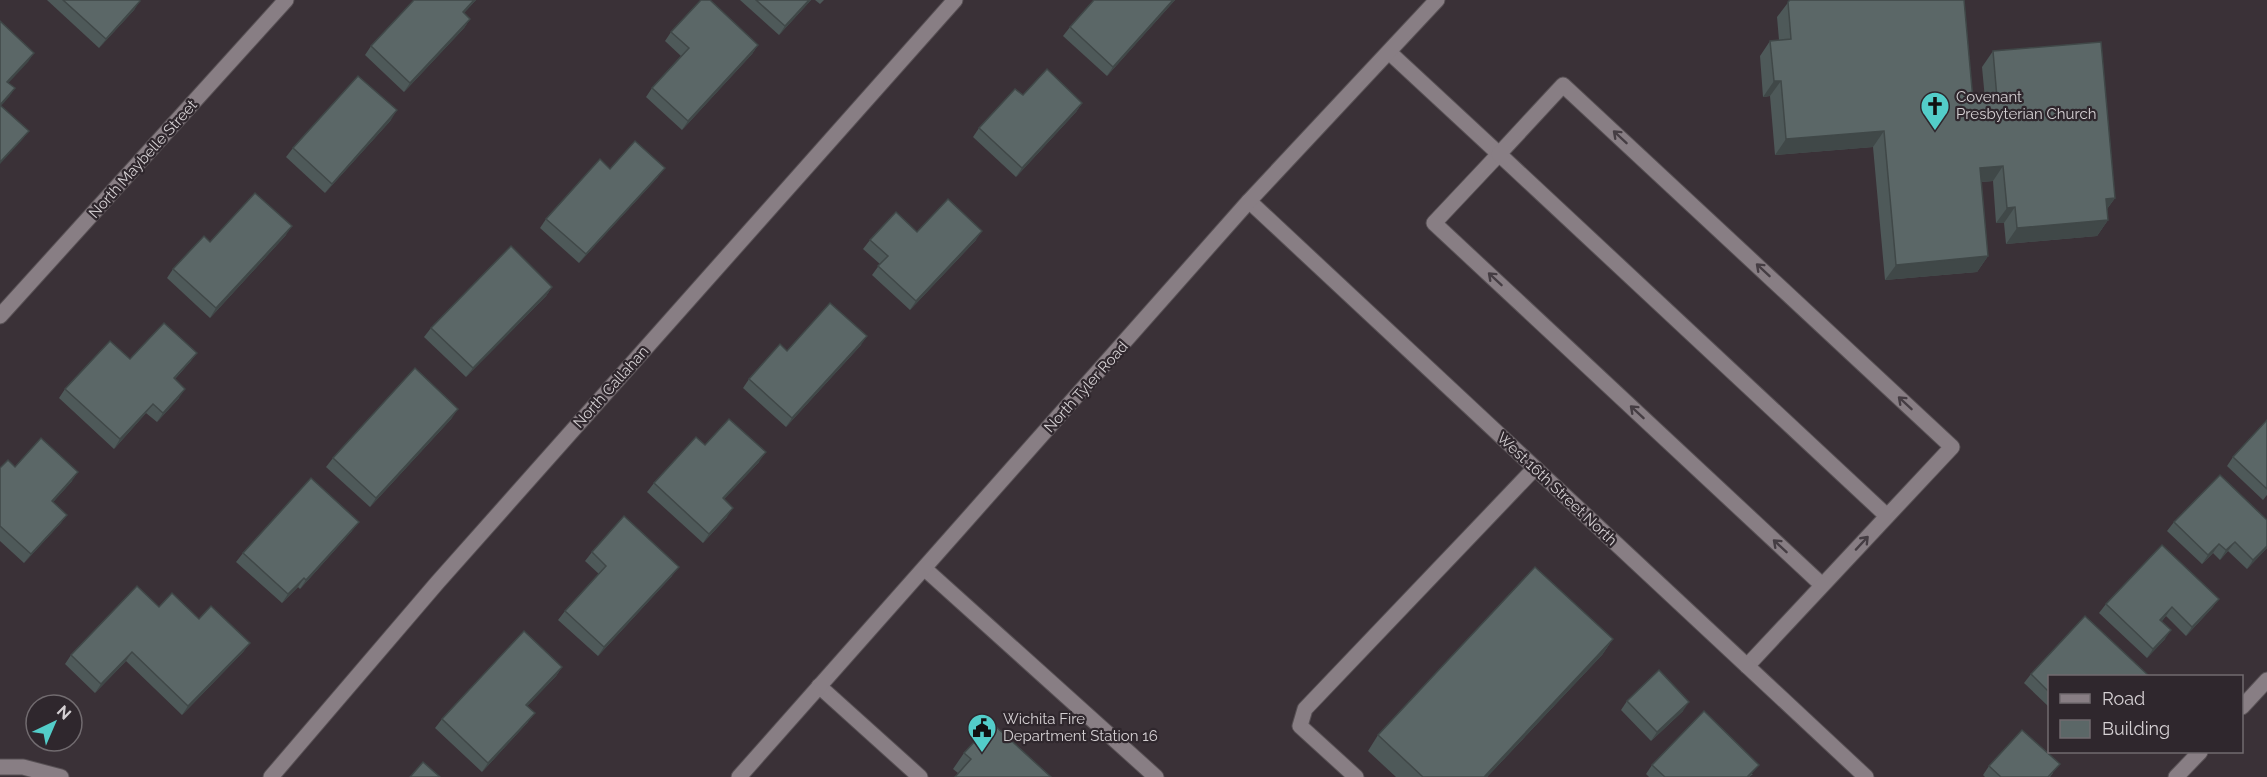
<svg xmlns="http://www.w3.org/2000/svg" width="2267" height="777" font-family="Raleway,sans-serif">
<rect width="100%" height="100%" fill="#3a3137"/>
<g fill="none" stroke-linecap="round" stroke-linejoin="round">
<g stroke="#575054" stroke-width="17">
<g id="lane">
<polyline points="1389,52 1499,154 1434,223 1822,585"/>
<polyline points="925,569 1156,777"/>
<polyline points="1747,666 1952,447 1563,85 1499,154 1887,516"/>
<polyline points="819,686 920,777"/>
<polyline points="1356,777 1300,726 1305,709 1535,468"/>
</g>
</g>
<g stroke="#575054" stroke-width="17">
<g id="street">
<polyline points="1249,201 1866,777"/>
<polyline points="0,316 286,0"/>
<polyline points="2242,707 2267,680"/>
<polyline points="0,767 23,767 61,777"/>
<polyline points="271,777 437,583 955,0"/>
<polyline points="2176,777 2200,752"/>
</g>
</g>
<g stroke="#575054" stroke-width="17">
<polyline id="secondary" points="739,777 1249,201 1437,0"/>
</g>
<use href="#lane" stroke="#887e84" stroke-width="15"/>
<use href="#street" stroke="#887e84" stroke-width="15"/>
<use href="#secondary" stroke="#887e84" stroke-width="15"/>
</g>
<g fill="#4e5959">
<polygon points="47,0 139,0 134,10 99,48"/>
<polygon points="414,0 476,0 464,13 470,19 464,28 404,92 365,55 371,46"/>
<polygon points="740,0 811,0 779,35"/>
<polygon points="815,0 824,0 820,4"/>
<polygon points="1094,0 1175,0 1107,76 1063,36 1070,27"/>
<polygon points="1790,0 1973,100 1985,99 1982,67 1993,51 2115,198 2107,209 2108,220 2097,236 2006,244 2004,223 1996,223 1993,181 1981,182 1988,256 1977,272 1885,280 1873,147 1775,155 1770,96 1763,97 1760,56 1770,41 1779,40 1777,17"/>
<polygon points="671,32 758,45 752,54 682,130 646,97 652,88 681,56 665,41"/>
<polygon points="1023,95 1082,103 1076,112 1016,177 973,137 979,128"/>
<polygon points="391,120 325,193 286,157 293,148"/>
<polygon points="610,169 658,177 579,263 540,228 546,219"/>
<polygon points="286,235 210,318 167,278 173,269 210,242"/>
<polygon points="870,240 976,240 910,310 872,275 880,264 863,249"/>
<polygon points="552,287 546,296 466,377 424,337 431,328"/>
<polygon points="861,345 786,427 743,388 749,379 787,351"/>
<polygon points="197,353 190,362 175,379 179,398 157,422 146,413 114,449 59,398 65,389 130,359"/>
<polygon points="452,418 370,507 326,467 333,458"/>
<polygon points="2267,420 2267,495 2263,500 2227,466 2233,457"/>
<polygon points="705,445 759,462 724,499 727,517 703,543 647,492 654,483"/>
<polygon points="15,467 72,481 53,502 67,515 60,524 24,563 0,541 0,468"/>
<polygon points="2174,522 2267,548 2247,569 2228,551 2220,560 2213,553 2202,564 2167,531"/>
<polygon points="352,531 300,589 298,587 282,603 236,562 243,553"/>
<polygon points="592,552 672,576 598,656 558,620 565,611 599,574 585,561"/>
<polygon points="2219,599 2212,608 2186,636 2166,616 2162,621 2165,639 2147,658 2099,613 2106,604"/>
<polygon points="159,607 199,619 250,643 243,652 182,715 126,661 95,693 65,664 71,655"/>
<polygon points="1613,639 1602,655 1487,777 1396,777 1368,751 1378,735"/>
<polygon points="562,667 556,676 527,706 528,722 482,772 435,728 442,719"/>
<polygon points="2031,674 2049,676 2049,707 2024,683"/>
<polygon points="1627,701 1683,711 1651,741 1621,710"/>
<polygon points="964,753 1051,777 958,773 953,769"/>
<polygon points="1652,765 1753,774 1749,777 1649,777 1646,774"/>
<polygon points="1989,766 2053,773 2050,777 1985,777 1983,775"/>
</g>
<g fill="#404848">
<polygon points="474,0 476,0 456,21 463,12"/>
<polygon points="809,0 811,0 779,35 785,26"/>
<polygon points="1173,0 1175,0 1107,76 1113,67"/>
<polygon points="140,1 134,10 99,48 106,39"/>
<polygon points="470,19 464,28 404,92 410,83"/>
<polygon points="758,45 752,54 682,130 688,121"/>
<polygon points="34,53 28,62 1,91 7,82"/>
<polygon points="1774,81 1781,81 1770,96 1763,97"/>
<polygon points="15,88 9,97 0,107 0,105"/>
<polygon points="1082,103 1076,112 1016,177 1022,168"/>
<polygon points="397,110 391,120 325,193 332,184"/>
<polygon points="29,131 22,140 0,164 0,162"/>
<polygon points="1884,131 1873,147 1775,155 1786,139"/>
<polygon points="2003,166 1993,181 1969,183 1980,168"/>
<polygon points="665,168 658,177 579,263 586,254"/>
<polygon points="2115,198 2104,213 2106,199"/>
<polygon points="2015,207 2004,223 1996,223 2007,208"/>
<polygon points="2108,220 2097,236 2006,244 2017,228"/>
<polygon points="292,226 286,235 210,318 216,308"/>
<polygon points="982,231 976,240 910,310 916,301"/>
<polygon points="1988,256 1977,272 1885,280 1896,265"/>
<polygon points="552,287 546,296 466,377 473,368"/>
<polygon points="867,336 861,345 786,427 792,418"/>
<polygon points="197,353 190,362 167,387 174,378"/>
<polygon points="185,389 179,398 157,422 163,413"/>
<polygon points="153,404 146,413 114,449 120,439"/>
<polygon points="458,409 452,418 370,507 376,498"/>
<polygon points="766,452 759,462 717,507 723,498"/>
<polygon points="78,472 72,481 46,510 52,501"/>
<polygon points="733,508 727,517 703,543 709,534"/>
<polygon points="67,515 60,524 24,563 31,554"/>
<polygon points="359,522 352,531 300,589 306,580"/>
<polygon points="2235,542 2228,551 2220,560 2226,550"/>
<polygon points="2219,544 2213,553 2202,564 2208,555"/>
<polygon points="2267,546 2267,548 2247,569 2253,560"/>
<polygon points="679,567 672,576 598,656 604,647"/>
<polygon points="304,578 298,587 282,603 288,594"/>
<polygon points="2219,599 2212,608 2186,636 2192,627"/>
<polygon points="2172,607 2166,616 2154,629 2160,620"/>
<polygon points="2171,630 2165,639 2147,658 2153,649"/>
<polygon points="1613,639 1602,655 1487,777 1484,777"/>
<polygon points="250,643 243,652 182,715 188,706"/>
<polygon points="132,652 126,661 95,693 101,684"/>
<polygon points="562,667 556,676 520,714 526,705"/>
<polygon points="1689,702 1683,711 1651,741 1657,732"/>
<polygon points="535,713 528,722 482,772 488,763"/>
<polygon points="1759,765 1749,777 1747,777"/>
</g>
<g fill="#5b6767" stroke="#404848" stroke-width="1.5">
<polygon points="63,0 139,0 140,1 106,39"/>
<polygon points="414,0 474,0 463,12 470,19 410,83 371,46"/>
<polygon points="701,0 710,0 758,45 688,121 652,88 689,48 671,32"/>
<polygon points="756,0 809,0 785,26"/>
<polygon points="1094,0 1173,0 1113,67 1070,27"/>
<polygon points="1790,0 1964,0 1973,100 1997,98 1993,51 2101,42 2115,198 2106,199 2108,220 2017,228 2015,207 2007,208 2003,166 1980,168 1988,256 1896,265 1884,131 1786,139 1781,81 1774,81 1770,41 1791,39 1788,2"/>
<polygon points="0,21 34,53 7,82 15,88 0,105"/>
<polygon points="1047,69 1082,103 1022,168 979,128 1015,89 1023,95"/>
<polygon points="358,76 397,110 332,184 293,148"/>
<polygon points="0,105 29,131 0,162"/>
<polygon points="635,141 665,168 586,254 546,219 600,159 610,169"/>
<polygon points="255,193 292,226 216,308 173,269 204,236 210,242"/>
<polygon points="948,199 982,231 916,301 878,266 888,256 870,240 896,212 917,232"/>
<polygon points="511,246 552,287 473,368 431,328"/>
<polygon points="830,303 867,336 792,418 749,379 780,344 787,351"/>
<polygon points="164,323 197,353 174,378 185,389 163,413 153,404 120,439 65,389 110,341 130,359"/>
<polygon points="415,368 458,409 376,498 333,458"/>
<polygon points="729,419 766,452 723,498 733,508 709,534 654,483 696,437 705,445"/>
<polygon points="2267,420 2267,489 2233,457"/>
<polygon points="41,438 78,472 52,501 67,515 31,554 0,526 0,468 8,460 15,467"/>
<polygon points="2220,475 2267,520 2267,546 2253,560 2235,542 2226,550 2219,544 2208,555 2174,522"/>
<polygon points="311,478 359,522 306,580 304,578 288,594 243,553"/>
<polygon points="624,516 679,567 604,647 565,611 606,566 592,552"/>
<polygon points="2162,545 2219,599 2192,627 2172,607 2160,620 2171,630 2153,649 2106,604"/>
<polygon points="1535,567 1613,639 1484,777 1423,777 1378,735"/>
<polygon points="137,586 159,607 172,593 199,619 211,606 250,643 188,706 132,652 101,684 71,655"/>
<polygon points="2085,616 2149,676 2049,676 2049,692 2031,674"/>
<polygon points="524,631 562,667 526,705 535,713 488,763 442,719"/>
<polygon points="1659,670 1689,702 1657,732 1627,701"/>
<polygon points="1704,711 1759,765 1747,777 1665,777 1652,765"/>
<polygon points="992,723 1051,777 955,777 971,759 964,753"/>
<polygon points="2022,730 2060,764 2048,777 2001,777 1989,766"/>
<polygon points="423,762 440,777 410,777"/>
</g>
<defs><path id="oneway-shaft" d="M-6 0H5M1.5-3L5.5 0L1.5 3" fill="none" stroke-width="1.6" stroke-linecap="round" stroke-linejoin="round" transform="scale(1.5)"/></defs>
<g stroke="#453d43">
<use href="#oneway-shaft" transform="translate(1620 137) rotate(-137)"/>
<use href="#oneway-shaft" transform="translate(1763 270) rotate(-137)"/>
<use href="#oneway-shaft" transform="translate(1495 279) rotate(-137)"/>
<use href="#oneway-shaft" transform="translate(1905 403) rotate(-137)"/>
<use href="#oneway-shaft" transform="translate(1637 412) rotate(-137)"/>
<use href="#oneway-shaft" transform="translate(1862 543) rotate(-47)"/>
<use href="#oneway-shaft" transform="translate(1780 546) rotate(-137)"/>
</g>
<defs>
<g id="church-pin" transform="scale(1.5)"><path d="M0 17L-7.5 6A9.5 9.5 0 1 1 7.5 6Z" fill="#53cdc9" stroke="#2f272d"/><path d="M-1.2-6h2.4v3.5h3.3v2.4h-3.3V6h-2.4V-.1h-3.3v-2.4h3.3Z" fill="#111"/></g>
<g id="civic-pin" transform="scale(1.5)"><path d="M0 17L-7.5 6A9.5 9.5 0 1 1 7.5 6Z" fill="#53cdc9" stroke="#2f272d"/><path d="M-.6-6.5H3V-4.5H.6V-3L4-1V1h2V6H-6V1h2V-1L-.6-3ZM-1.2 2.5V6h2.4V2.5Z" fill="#111"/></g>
</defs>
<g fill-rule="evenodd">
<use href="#church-pin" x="1935" y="106"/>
<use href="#civic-pin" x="982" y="728"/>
</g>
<g text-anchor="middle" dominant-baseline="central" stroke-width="4.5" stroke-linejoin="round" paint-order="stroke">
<g font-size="15" fill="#d5d0d3" stroke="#2f272d" text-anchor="start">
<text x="1956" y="97">Covenant<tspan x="1956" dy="17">Presbyterian Church</tspan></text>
<text x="1003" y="719">Wichita Fire<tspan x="1003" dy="17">Department Station 16</tspan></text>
</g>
<g font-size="15" fill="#d5d0d3" stroke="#2f272d">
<text transform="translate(143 159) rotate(-48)">North Maybelle Street</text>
<text transform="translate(611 387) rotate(-48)">North Callahan</text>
<text transform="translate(1086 387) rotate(-48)">North Tyler Road</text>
<text transform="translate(1557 489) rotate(43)">West 16th Street North</text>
</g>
</g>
<rect x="2048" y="675" width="195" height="78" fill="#2f272d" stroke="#716b6f" stroke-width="1.5"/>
<rect x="2060" y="694" width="30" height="9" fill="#887e84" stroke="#716b6f" stroke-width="1.5"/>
<text x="2102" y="705" font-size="18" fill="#d5d0d3">Road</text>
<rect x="2060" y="720" width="30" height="18" fill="#5b6767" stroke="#716b6f" stroke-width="1.5"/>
<text x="2102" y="735" font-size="18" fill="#d5d0d3">Building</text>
<g transform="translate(54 723) rotate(44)"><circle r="28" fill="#2f272d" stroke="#716b6f" stroke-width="1.5"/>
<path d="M0-4.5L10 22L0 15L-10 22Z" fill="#53cdc9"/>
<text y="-9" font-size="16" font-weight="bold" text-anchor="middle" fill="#d5d0d3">N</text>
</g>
</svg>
